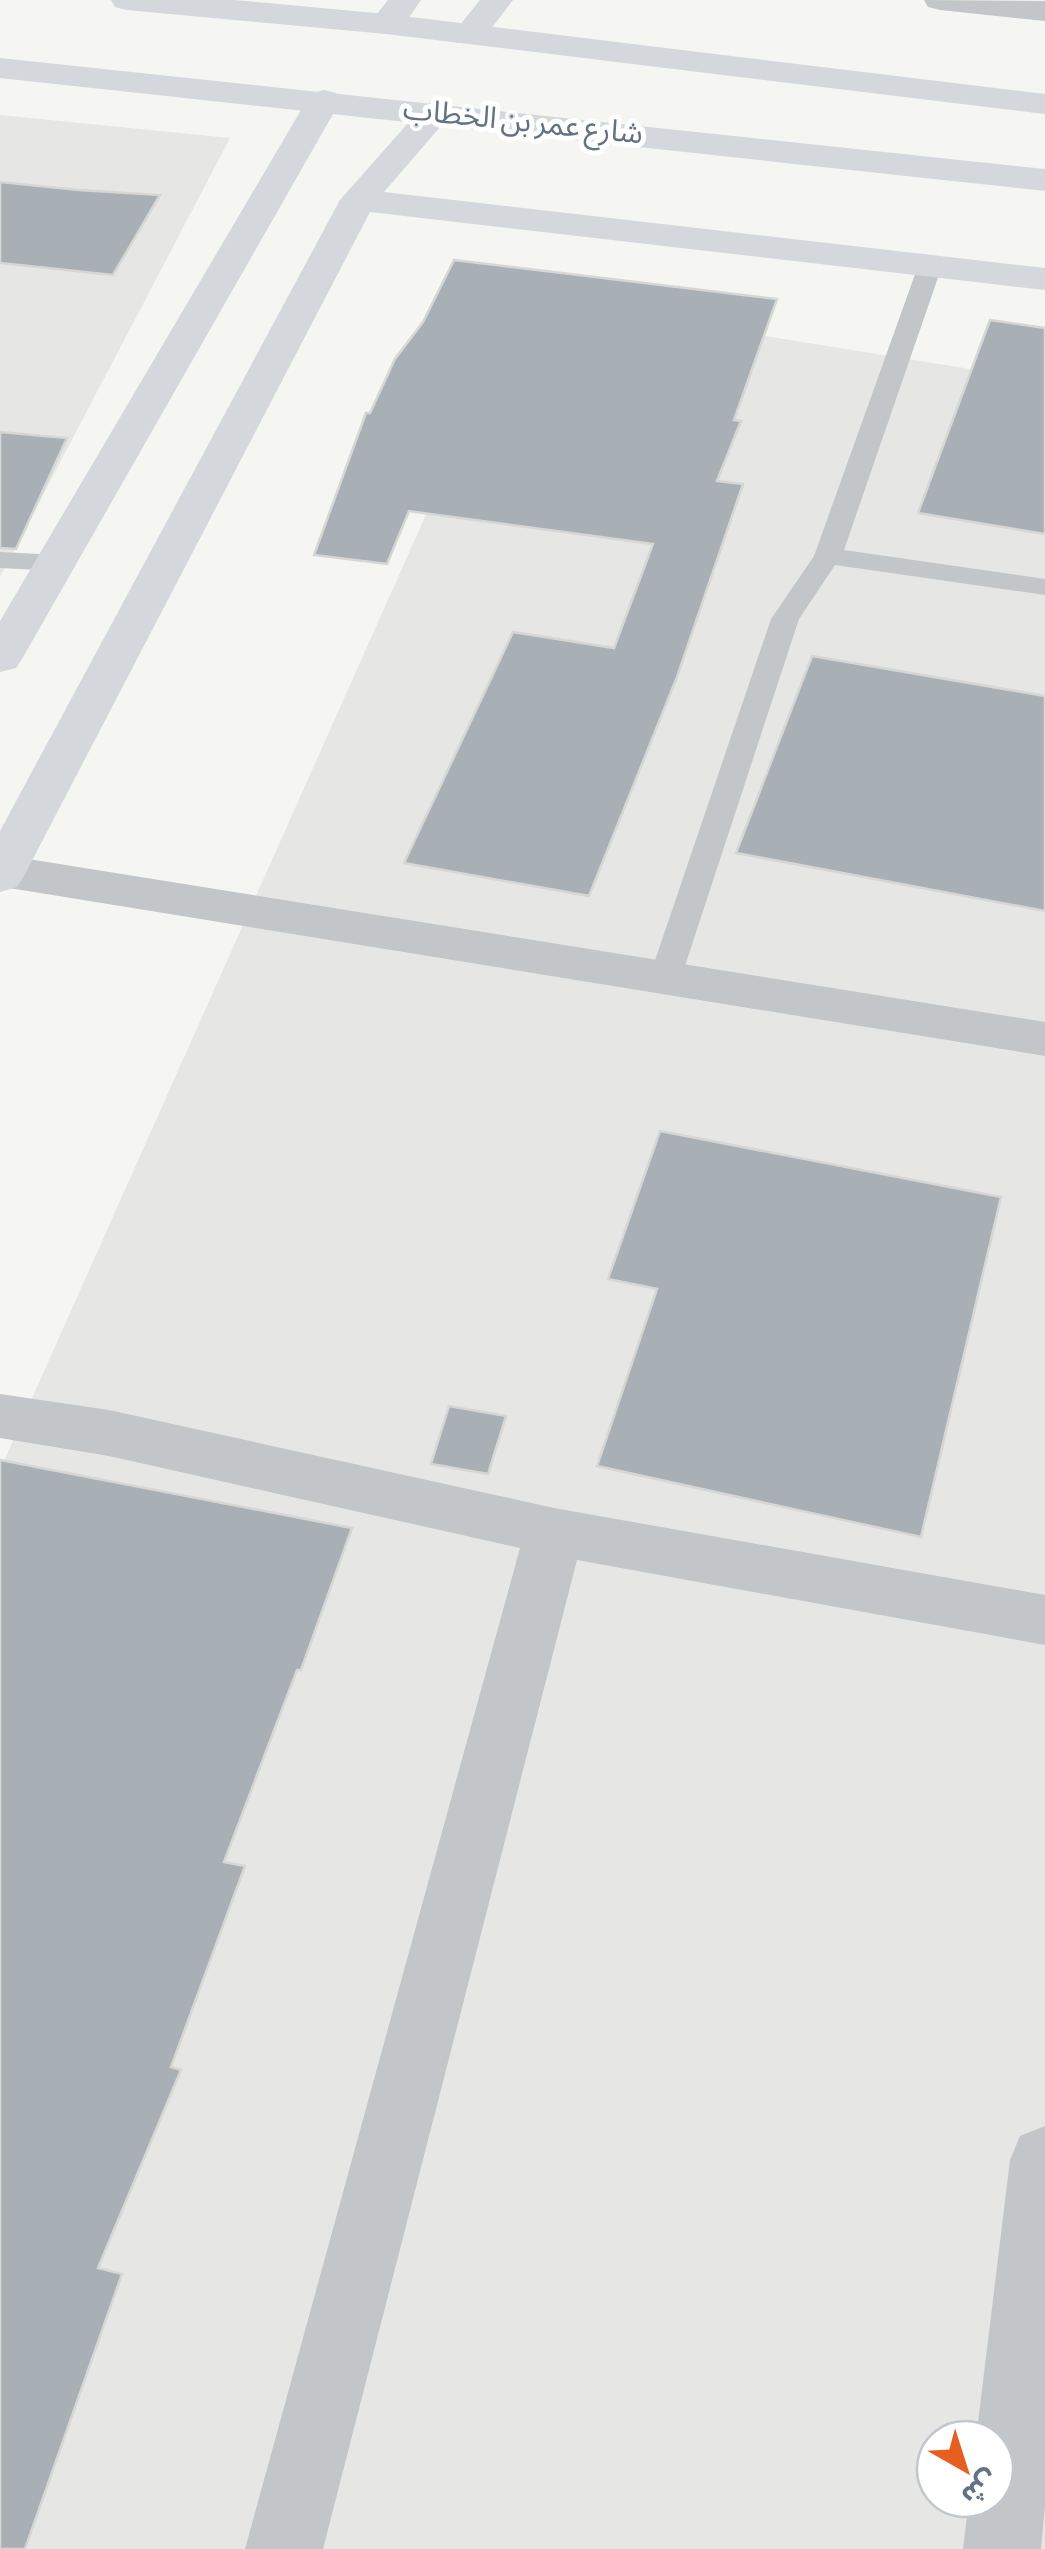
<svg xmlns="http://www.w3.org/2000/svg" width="1045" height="2549" font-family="'Sofia Sans Condensed','Noto Sans Arabic',sans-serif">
<rect width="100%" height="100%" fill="#f5f5f1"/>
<g fill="#e6e7e5" fill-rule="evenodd">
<polygon points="0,115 230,138 0,577"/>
<path d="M523 297 1045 381V2549H0V1470ZM935 2439H995V2499H935Z"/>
</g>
<g fill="#a8b0b6" stroke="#d6d7d4" stroke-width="2.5">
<polygon points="0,182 79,190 160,195 113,275 0,263"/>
<polygon points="454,260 777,299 734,420 741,421 717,481 743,484 677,677 589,896 404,863 513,632 614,648 653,544 409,511 387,564 314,555 366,413 370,413 395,359 423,322"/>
<polygon points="990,320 1045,328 1045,534 918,513"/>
<polygon points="0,432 67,438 16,549 0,548"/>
<polygon points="812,656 1045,696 1045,911 736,853"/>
<polygon points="660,1131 1001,1197 921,1537 597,1466 657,1289 608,1279"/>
<polygon points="449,1406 506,1416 488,1474 431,1464"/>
<polygon points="0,1460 352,1528 301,1670 297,1670 224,1862 245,1866 171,2067 181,2070 98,2268 122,2274 25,2549 0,2549"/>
</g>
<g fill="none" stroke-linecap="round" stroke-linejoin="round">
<g fill="#c2c6c9" fill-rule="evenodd">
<polygon points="930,259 942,266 844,550 1045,579 1045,595 835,565 799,619 681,978 676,986 665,989 654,986 649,978 771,619 814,556 918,266"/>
<polygon points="0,552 58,555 72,563 58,571 0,568"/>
</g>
<g fill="#c2c6c9" fill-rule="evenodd">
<polygon points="924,0 1045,1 1045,21 940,10 928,7"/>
<polygon points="3,855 1045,1022 1045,1056 3,887"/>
<polygon points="0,1394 109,1410 554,1508 1045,1595 1045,1645 577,1560 323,2549 245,2549 520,1548 109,1456 0,1438"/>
<polygon points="1045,2126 1045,2506 1041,2549 963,2549 969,2499 995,2499 995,2439 976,2439 1010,2160 1020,2136"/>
</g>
<g fill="#d4d8dc" fill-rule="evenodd">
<path d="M388 0H421C408 19 399 37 374 31L369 24Z"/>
<polygon points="480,0 513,0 480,43 456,43 451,36"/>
<polygon points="324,90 336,93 341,100 22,659 16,668 0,672 0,621 307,100 312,93"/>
<polygon points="436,102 448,105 453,112 384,192 1045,268 1045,290 370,212 24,876 17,887 0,892 0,831 340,200 424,105"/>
</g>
<g fill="#d4d8dc" fill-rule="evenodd">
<polygon points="111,0 234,0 386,14 1045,94 1045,114 386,34 127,10 115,7"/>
<polygon points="0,58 1045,169 1045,191 0,78"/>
</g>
</g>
<g text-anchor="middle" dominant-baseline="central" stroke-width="10" stroke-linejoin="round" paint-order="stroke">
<g font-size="30" fill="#647383" stroke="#fff">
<text transform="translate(523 122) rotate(6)">شارع عمر بن الخطاب</text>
</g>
</g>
<g transform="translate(965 2469) rotate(141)"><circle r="48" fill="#ffffff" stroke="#c1c7cd" stroke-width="2.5"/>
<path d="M0-8L18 38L0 25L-18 38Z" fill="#e65f21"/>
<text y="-15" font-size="28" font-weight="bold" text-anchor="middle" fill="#647383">ش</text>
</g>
</svg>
